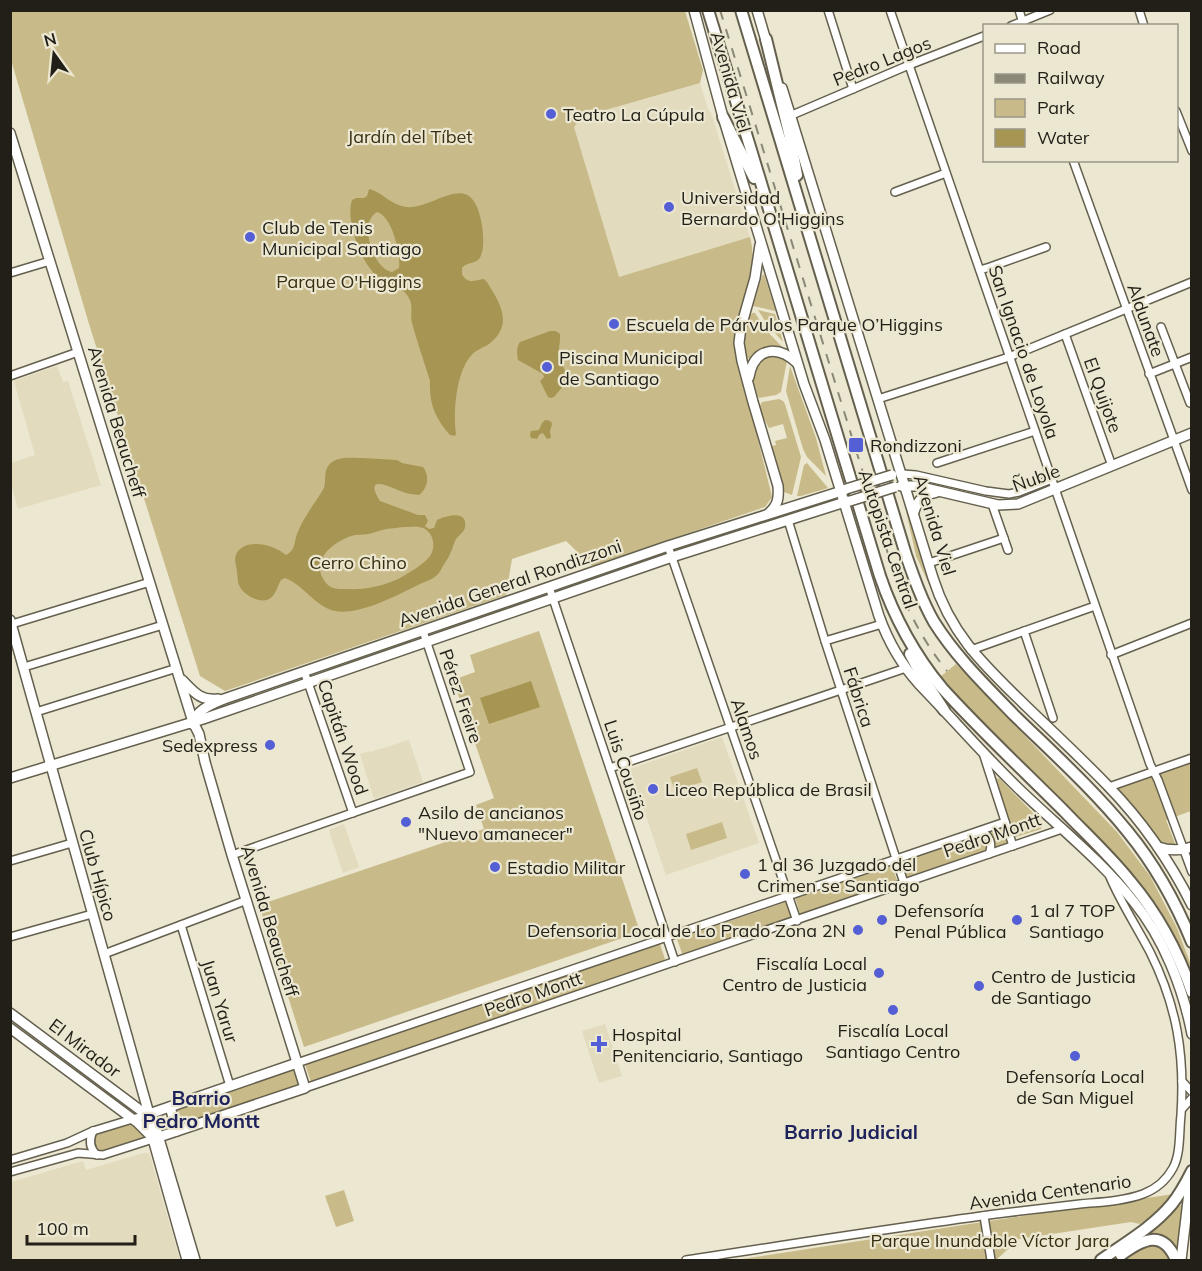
<svg xmlns="http://www.w3.org/2000/svg" width="1202" height="1271" font-family="Mulish,sans-serif">
<rect width="100%" height="100%" fill="#ece7d1"/>
<g fill="#e2dbbe">
<polygon points="700,83 708,109 711,113 750,237 619,278 574,127 580,117"/>
<polygon points="57,366 63,382 68,381 101,485 18,509 11,484 11,463 35,455 14,381"/>
<polygon points="722,737 759,843 666,875 630,769"/>
<polygon points="409,740 423,782 374,799 360,754 369,751 370,752"/>
<polygon points="344,824 359,867 343,873 329,830"/>
<polygon points="605,1024 622,1076 599,1083 582,1031"/>
<polygon points="144,1153 148,1153 150,1156 180,1260 11,1260 11,1182 83,1161 86,1170"/>
</g>
<g fill="#c8bb89">
<path d="M10 11H685L703 70 700 83 581 117 574 127 619 277 750 237C760 272 737 309 735 345L772 497 765 507 592 566 566 541 512 559 506 595 225 691 200 676 89 324 11 60Z"/>
<polygon points="764,274 775,309 775,311 753,306 762,276"/>
<polygon points="758,310 775,314 783,342 767,324"/>
<path d="M752 313H755L767 331 785 350 746 359C744 345 741 322 752 313Z"/>
<path d="M773 354 787 361 781 392 776 395 759 398C750 388 753 374 757 361Z"/>
<polygon points="790,366 816,438 826,476 807,457 803,449 786,391"/>
<polygon points="779,399 783,401 785,404 801,457 792,495 784,492 772,446 776,445 775,441 787,438 783,424 769,428 763,417 760,406 762,402"/>
<polygon points="807,463 828,488 801,496 797,496 804,465"/>
<polygon points="904,502 906,502 932,591 916,556"/>
<polygon points="772,516 774,520 685,548 684,544"/>
<polygon points="656,554 658,558 575,586 574,582"/>
<polygon points="527,598 528,603 441,633 440,629"/>
<polygon points="539,631 640,932 304,1047 259,905 484,829 476,805 494,798 453,680 475,672 470,655"/>
<polygon points="410,638 411,643 319,673 320,670"/>
<path d="M956 664 1117 832 1150 876 1177 928 1191 965V976C1162 898 1107 847 1049 789 1012 752 976 715 940 677Z"/>
<polygon points="1189,763 1191,765 1191,811 1166,820 1176,846 1159,841 1116,789"/>
<polygon points="697,768 702,782 675,791 670,777"/>
<polygon points="999,778 1042,822 1042,826 1041,829 1016,837 1013,835 996,779"/>
<polygon points="722,822 727,838 691,850 686,834"/>
<polygon points="1001,826 1007,843 907,877 901,860"/>
<polygon points="891,864 897,880 800,914 795,897"/>
<polygon points="786,902 792,918 683,956 677,939"/>
<polygon points="660,944 665,959 664,961 311,1082 305,1064"/>
<polygon points="294,1069 299,1085 183,1125 177,1108"/>
<polygon points="129,1124 140,1131 145,1139 101,1153 94,1149 93,1138 96,1134"/>
<polygon points="344,1190 354,1221 336,1227 325,1196"/>
<polygon points="1174,1194 1163,1209 1140,1224 1131,1222 1019,1239 996,1260 736,1260 989,1221"/>
<path d="M1182 1205 1179 1250C1168 1234 1158 1233 1140 1238L1178 1206Z"/>
<path d="M1156 1245C1163 1249 1168 1253 1170 1260H1124C1135 1252 1143 1246 1156 1245Z"/>
</g>
<g fill="#a79653" fill-rule="evenodd">
<path d="M369 189C382 192 391 205 406 207 435 210 470 167 481 220 483 229 486 253 478 260 473 264 467 262 462 268V274C468 285 475 280 484 279L487 282C499 302 515 324 489 344 483 348 475 350 470 357 456 374 453 413 456 434L455 436 450 435C435 418 429 404 430 381 424 361 417 342 412 323 410 316 413 307 410 300 404 286 388 284 377 276 361 263 345 220 352 200L356 198H364L367 196ZM377 212C392 216 401 254 399 268L392 272C373 269 358 222 377 212Z"/>
<path d="M550 331H556L560 334V340L558 356 569 379 554 397 551 398 548 397 540 381 544 377 543 374 518 360C517 355 516 347 520 342Z"/>
<path d="M545 420C556 421 551 426 550 431 550 433 551 435 551 438L547 439 543 433 540 434 537 439 531 438 530 435 531 431 539 430 542 423Z"/>
<path d="M363 458 397 460 402 463 423 467C430 476 428 488 419 495 413 494 408 494 403 492 392 488 362 472 380 501L418 515H425L428 521 425 526 429 529 434 528 437 520C445 516 468 509 465 527 465 532 457 536 455 541 453 546 452 550 450 554 448 559 445 562 443 566 442 568 440 572 438 574 434 579 424 582 418 585 397 595 359 616 335 611 314 606 304 585 285 578L281 580C278 585 276 593 272 597 263 606 245 596 240 587 237 582 238 578 237 573 237 568 235 564 235 559 236 548 246 544 256 544 267 544 277 548 286 555 295 551 294 543 297 534 303 518 315 503 324 488 326 481 324 474 327 468 333 455 352 458 363 458ZM405 527C410 527 418 526 423 528 434 533 436 547 430 556 423 565 410 572 400 578 384 586 365 590 347 589 339 589 332 590 326 583 309 562 331 543 351 536 357 534 363 535 369 534 373 533 378 531 382 530 390 528 397 528 405 527Z"/>
<polygon points="531,681 540,707 489,724 480,698"/>
</g>
<g fill="none" stroke-linecap="round" stroke-linejoin="round">
<g stroke="#65604e" stroke-width="10">
<g id="minor">
<polyline points="828,10 853,89"/>
<polyline points="890,10 1150,764 1158,780 1192,872"/>
<polyline points="1019,10 1024,26"/>
<polyline points="1139,10 1144,26"/>
<polyline points="1011,26 1050,10"/>
<polyline points="1176,111 1192,151"/>
<polyline points="792,115 909,65 984,36"/>
<polyline points="1073,160 1192,490"/>
<polyline points="895,192 946,173"/>
<polyline points="980,270 990,267 1046,247"/>
<polyline points="10,273 50,261"/>
<polyline points="1161,327 1190,403"/>
<polyline points="1065,334 1112,466"/>
<polyline points="1149,374 1192,357"/>
<polyline points="10,376 78,352"/>
<polyline points="878,399 1009,357 1192,282"/>
<polyline points="937,463 1035,431"/>
<polyline points="902,474 916,475 986,491 1009,494 1019,492 1052,479"/>
<polyline points="992,504 1008,550"/>
<polyline points="788,520 825,641 904,883"/>
<polyline points="668,546 797,921"/>
<polyline points="929,563 1004,538"/>
<polyline points="549,587 675,962"/>
<polyline points="12,624 150,582"/>
<polyline points="1024,631 1053,718"/>
<polyline points="825,641 882,624"/>
<polyline points="971,650 1095,606"/>
<polyline points="1111,655 1192,623"/>
<polyline points="24,667 163,625"/>
<polyline points="304,671 353,813"/>
<polyline points="36,712 177,668"/>
<polyline points="984,756 1013,846"/>
<polyline points="610,768 906,668"/>
<polyline points="1109,787 1192,758"/>
<path d="M980 831C990 835 993 844 989 854"/>
<polyline points="232,855 470,772 423,631"/>
<polyline points="10,861 72,843"/>
<polyline points="181,925 230,1086"/>
<polyline points="10,937 92,914"/>
<polyline points="104,954 247,900"/>
<polyline points="297,1063 1005,822"/>
<polyline points="1182,1081 1192,1092"/>
<polyline points="305,1088 1062,829"/>
<polyline points="1182,1109 1192,1098"/>
<path d="M93 1131C89 1140 89 1148 97 1155"/>
<polyline points="10,1160 67,1143 93,1131 149,1114"/>
<polyline points="10,1172 78,1153 103,1155 153,1139"/>
<polyline points="984,1216 991,1260"/>
<path d="M686 1260C792 1244 898 1227 1004 1213 1029 1210 1055 1207 1080 1204 1101 1202 1124 1201 1143 1194 1156 1189 1166 1181 1173 1168 1181 1153 1179 1132 1181 1115 1185 1055 1177 1006 1150 952 1137 927 1121 903 1110 877"/>
</g>
</g>
<g stroke="#65604e" stroke-width="12">
<g id="major">
<path d="M694 10 723 117 804 384 825 440 879 616C888 641 901 664 919 684 952 718 983 754 1017 787 1056 825 1100 859 1134 902 1164 939 1183 988 1192 1034"/>
<polyline points="757,10 767,44"/>
<path d="M782 88 933 578C951 635 984 665 1026 706 1053 732 1081 758 1108 786 1142 821 1170 861 1192 905"/>
<polyline points="10,133 193,722 199,734 205,762 232,855 305,1088 153,1139"/>
<path d="M760 245 755 278 741 327 739 343 742 361 753 402 778 486C779 498 778 505 769 513"/>
<path d="M749 377C754 348 777 344 797 363"/>
<polyline points="901,486 917,486 998,505 1018,504 1192,433"/>
<path d="M914 512C917 500 925 494 937 492"/>
<polyline points="10,620 149,1114 153,1139 187,1260"/>
<path d="M182 680C194 692 200 701 218 699"/>
<path d="M192 724C198 709 210 705 224 699L668 546 845 490"/>
<polyline points="10,778 203,719 672,557 848,501"/>
<path d="M1158 847C1170 851 1180 851 1192 847"/>
<polyline points="10,1013 140,1110 149,1114 150,1117"/>
<polyline points="10,1028 138,1123 152,1137"/>
<polyline points="170,1107 177,1131"/>
<polyline points="149,1114 297,1063"/>
<polyline points="157,1132 195,1260"/>
<polyline points="1181,1260 1191,1175"/>
</g>
</g>
<g stroke="#65604e" stroke-width="14">
<g id="highway">
<path d="M708 10 751 150 880 576C894 617 914 654 942 688 981 731 1023 770 1064 811 1086 834 1110 856 1130 881 1158 914 1178 952 1192 992"/>
<path d="M741 10 906 555C914 578 922 601 934 622 956 657 985 685 1014 715 1053 753 1094 790 1128 832 1155 865 1176 903 1192 942"/>
<polyline points="766,39 789,133 797,175"/>
<polyline points="723,117 754,178"/>
<polyline points="910,654 923,678 944,710"/>
<path d="M1121 1255C1143 1239 1163 1229 1176 1260"/>
<path d="M1101 1260C1125 1243 1153 1227 1172 1204 1180 1194 1186 1183 1192 1171"/>
</g>
</g>
<use href="#minor" stroke="#fff" stroke-width="7"/>
<use href="#major" stroke="#fff" stroke-width="9"/>
<use href="#highway" stroke="#fff" stroke-width="10"/>
<path stroke="#8b8878" stroke-width="2" stroke-dasharray="10 10" stroke-linecap="butt" d="M720 10 897 583C910 615 925 644 947 671"/>
<g stroke="#65604e" stroke-width="12" stroke-linecap="butt">
<g id="major-bridge">
<polyline points="846,489 892,475"/>
<polyline points="850,501 895,487"/>
</g>
</g>
<use href="#major-bridge" stroke="#fff" stroke-width="9"/>
</g>
<g fill="#545ed5" stroke="#ece7d1" stroke-width="2">
<circle cx="551" cy="114" r="6"/>
<circle cx="669" cy="207" r="6"/>
<circle cx="250" cy="237" r="6"/>
<circle cx="614" cy="324" r="6"/>
<circle cx="547" cy="367" r="6"/>
<rect x="848" y="437" width="16" height="16" rx="3"/>
<circle cx="270" cy="745" r="6"/>
<circle cx="653" cy="789" r="6"/>
<circle cx="406" cy="822" r="6"/>
<circle cx="495" cy="867" r="6"/>
<circle cx="745" cy="874" r="6"/>
<circle cx="882" cy="920" r="6"/>
<circle cx="1017" cy="920" r="6"/>
<circle cx="858" cy="930" r="6"/>
<circle cx="879" cy="973" r="6"/>
<circle cx="979" cy="986" r="6"/>
<circle cx="893" cy="1010" r="6"/>
<path d="M596 1035h6v6h6v6h-6v6h-6v-6h-6v-6h6z"/>
<circle cx="1075" cy="1056" r="6"/>
</g>
<g text-anchor="middle" dominant-baseline="central" stroke-width="4.5" stroke-linejoin="round" paint-order="stroke">
<g font-size="18" fill="#211f17" stroke="#ece7d1">
<text transform="translate(882 61) rotate(-22)">Pedro Lagos</text>
<text transform="translate(731 82) rotate(74)">Avenida Viel</text>
<text transform="translate(1146 320) rotate(70)">Aldunate</text>
<text transform="translate(1024 352) rotate(71)">San Ignacio de Loyola</text>
<text transform="translate(1103 395) rotate(70)">El Quijote</text>
<text transform="translate(117 422) rotate(73)">Avenida Beaucheff</text>
<text transform="translate(1036 478) rotate(-20)">Ñuble</text>
<text transform="translate(935 525) rotate(73)">Avenida Viel</text>
<text transform="translate(888 539) rotate(71)">Autopista Central</text>
<text transform="translate(510 583) rotate(-19)">Avenida General Rondizzoni</text>
<text transform="translate(461 696) rotate(71)">Pérez Freire</text>
<text transform="translate(859 697) rotate(72)">Fábrica</text>
<text transform="translate(747 729) rotate(71)">Alamos</text>
<text transform="translate(343 737) rotate(71)">Capitán Wood</text>
<text transform="translate(626 770) rotate(72)">Luis Cousiño</text>
<text transform="translate(992 835) rotate(-19)">Pedro Montt</text>
<text transform="translate(98 875) rotate(74)">Club Hípico</text>
<text transform="translate(270 921) rotate(73)">Avenida Beaucheff</text>
<text transform="translate(533 994) rotate(-19)">Pedro Montt</text>
<text transform="translate(220 1001) rotate(73)">Juan Yarur</text>
<text transform="translate(85 1048) rotate(37)">El Mirador</text>
<text transform="translate(1050 1192) rotate(-8)">Avenida Centenario</text>
</g>
<g font-size="18" fill="#211f17" stroke="#ece7d1" text-anchor="start">
<text x="563" y="114">Teatro La Cúpula</text>
<text x="681" y="197">Universidad<tspan x="681" dy="21">Bernardo O'Higgins</tspan></text>
<text x="262" y="227">Club de Tenis<tspan x="262" dy="21">Municipal Santiago</tspan></text>
<text x="626" y="324">Escuela de Párvulos Parque O’Higgins</text>
<text x="559" y="357">Piscina Municipal<tspan x="559" dy="21">de Santiago</tspan></text>
<text x="870" y="445">Rondizzoni</text>
<text x="258" y="745" text-anchor="end">Sedexpress</text>
<text x="665" y="789">Liceo República de Brasil</text>
<text x="418" y="812">Asilo de ancianos<tspan x="418" dy="21">"Nuevo amanecer"</tspan></text>
<text x="757" y="864">1 al 36 Juzgado del<tspan x="757" dy="21">Crimen se Santiago</tspan></text>
<text x="507" y="867">Estadio Militar</text>
<text x="894" y="910">Defensoría<tspan x="894" dy="21">Penal Pública</tspan></text>
<text x="1029" y="910">1 al 7 TOP<tspan x="1029" dy="21">Santiago</tspan></text>
<text x="846" y="930" text-anchor="end">Defensoria Local de Lo Prado Zona 2N</text>
<text x="867" y="963" text-anchor="end">Fiscalía Local<tspan x="867" dy="21">Centro de Justicia</tspan></text>
<text x="991" y="976">Centro de Justicia<tspan x="991" dy="21">de Santiago</tspan></text>
<text x="893" y="1030" text-anchor="middle">Fiscalía Local<tspan x="893" dy="21">Santiago Centro</tspan></text>
<text x="612" y="1034">Hospital<tspan x="612" dy="21">Penitenciario, Santiago</tspan></text>
<text x="1075" y="1076" text-anchor="middle">Defensoría Local<tspan x="1075" dy="21">de San Miguel</tspan></text>
</g>
<g font-size="18" fill="#383011" stroke="#ece7d1">
<text x="410" y="136">Jardín del Tíbet</text>
<text x="349" y="281">Parque O'Higgins</text>
<text x="358" y="562">Cerro Chino</text>
<text x="990" y="1240">Parque Inundable Víctor Jara</text>
</g>
<g font-size="20" font-weight="bold" fill="#1e225b" stroke="#ece7d1">
<text x="201" y="1097">Barrio<tspan x="201" dy="23">Pedro Montt</tspan></text>
<text x="851" y="1131">Barrio Judicial</text>
</g>
</g>
<rect width="1202" height="1271" fill="none" stroke="#211f17" stroke-width="24"/>
<rect x="983" y="24" width="195" height="138" fill="#ece7d1" stroke="#9b9787" stroke-width="1.5"/>
<rect x="995" y="44" width="30" height="9" fill="#ffffff" stroke="#9b9787" stroke-width="1.5"/>
<text x="1037" y="54" font-size="18" fill="#211f17">Road</text>
<rect x="995" y="74" width="30" height="9" fill="#8b8878" stroke="#9b9787" stroke-width="1.5"/>
<text x="1037" y="84" font-size="18" fill="#211f17">Railway</text>
<rect x="995" y="99" width="30" height="18" fill="#c8bb89" stroke="#9b9787" stroke-width="1.5"/>
<text x="1037" y="114" font-size="18" fill="#211f17">Park</text>
<rect x="995" y="129" width="30" height="18" fill="#a79653" stroke="#9b9787" stroke-width="1.5"/>
<text x="1037" y="144" font-size="18" fill="#211f17">Water</text>
<g transform="translate(54 54) rotate(345)" stroke="#ece7d1" stroke-width="4.5" paint-order="stroke">
<path d="M0-4.5L10 22L0 15L-10 22Z" fill="#211f17"/>
<text y="-9" font-size="16" font-weight="bold" text-anchor="middle" fill="#211f17">N</text>
</g>
<path d="M27 1235v9h108v-9" fill="none" stroke="#211f17" stroke-width="3"/>
<text x="36" y="1235" font-size="18" fill="#211f17" stroke="#ece7d1" stroke-width="4.5" paint-order="stroke">100 m</text>
</svg>
